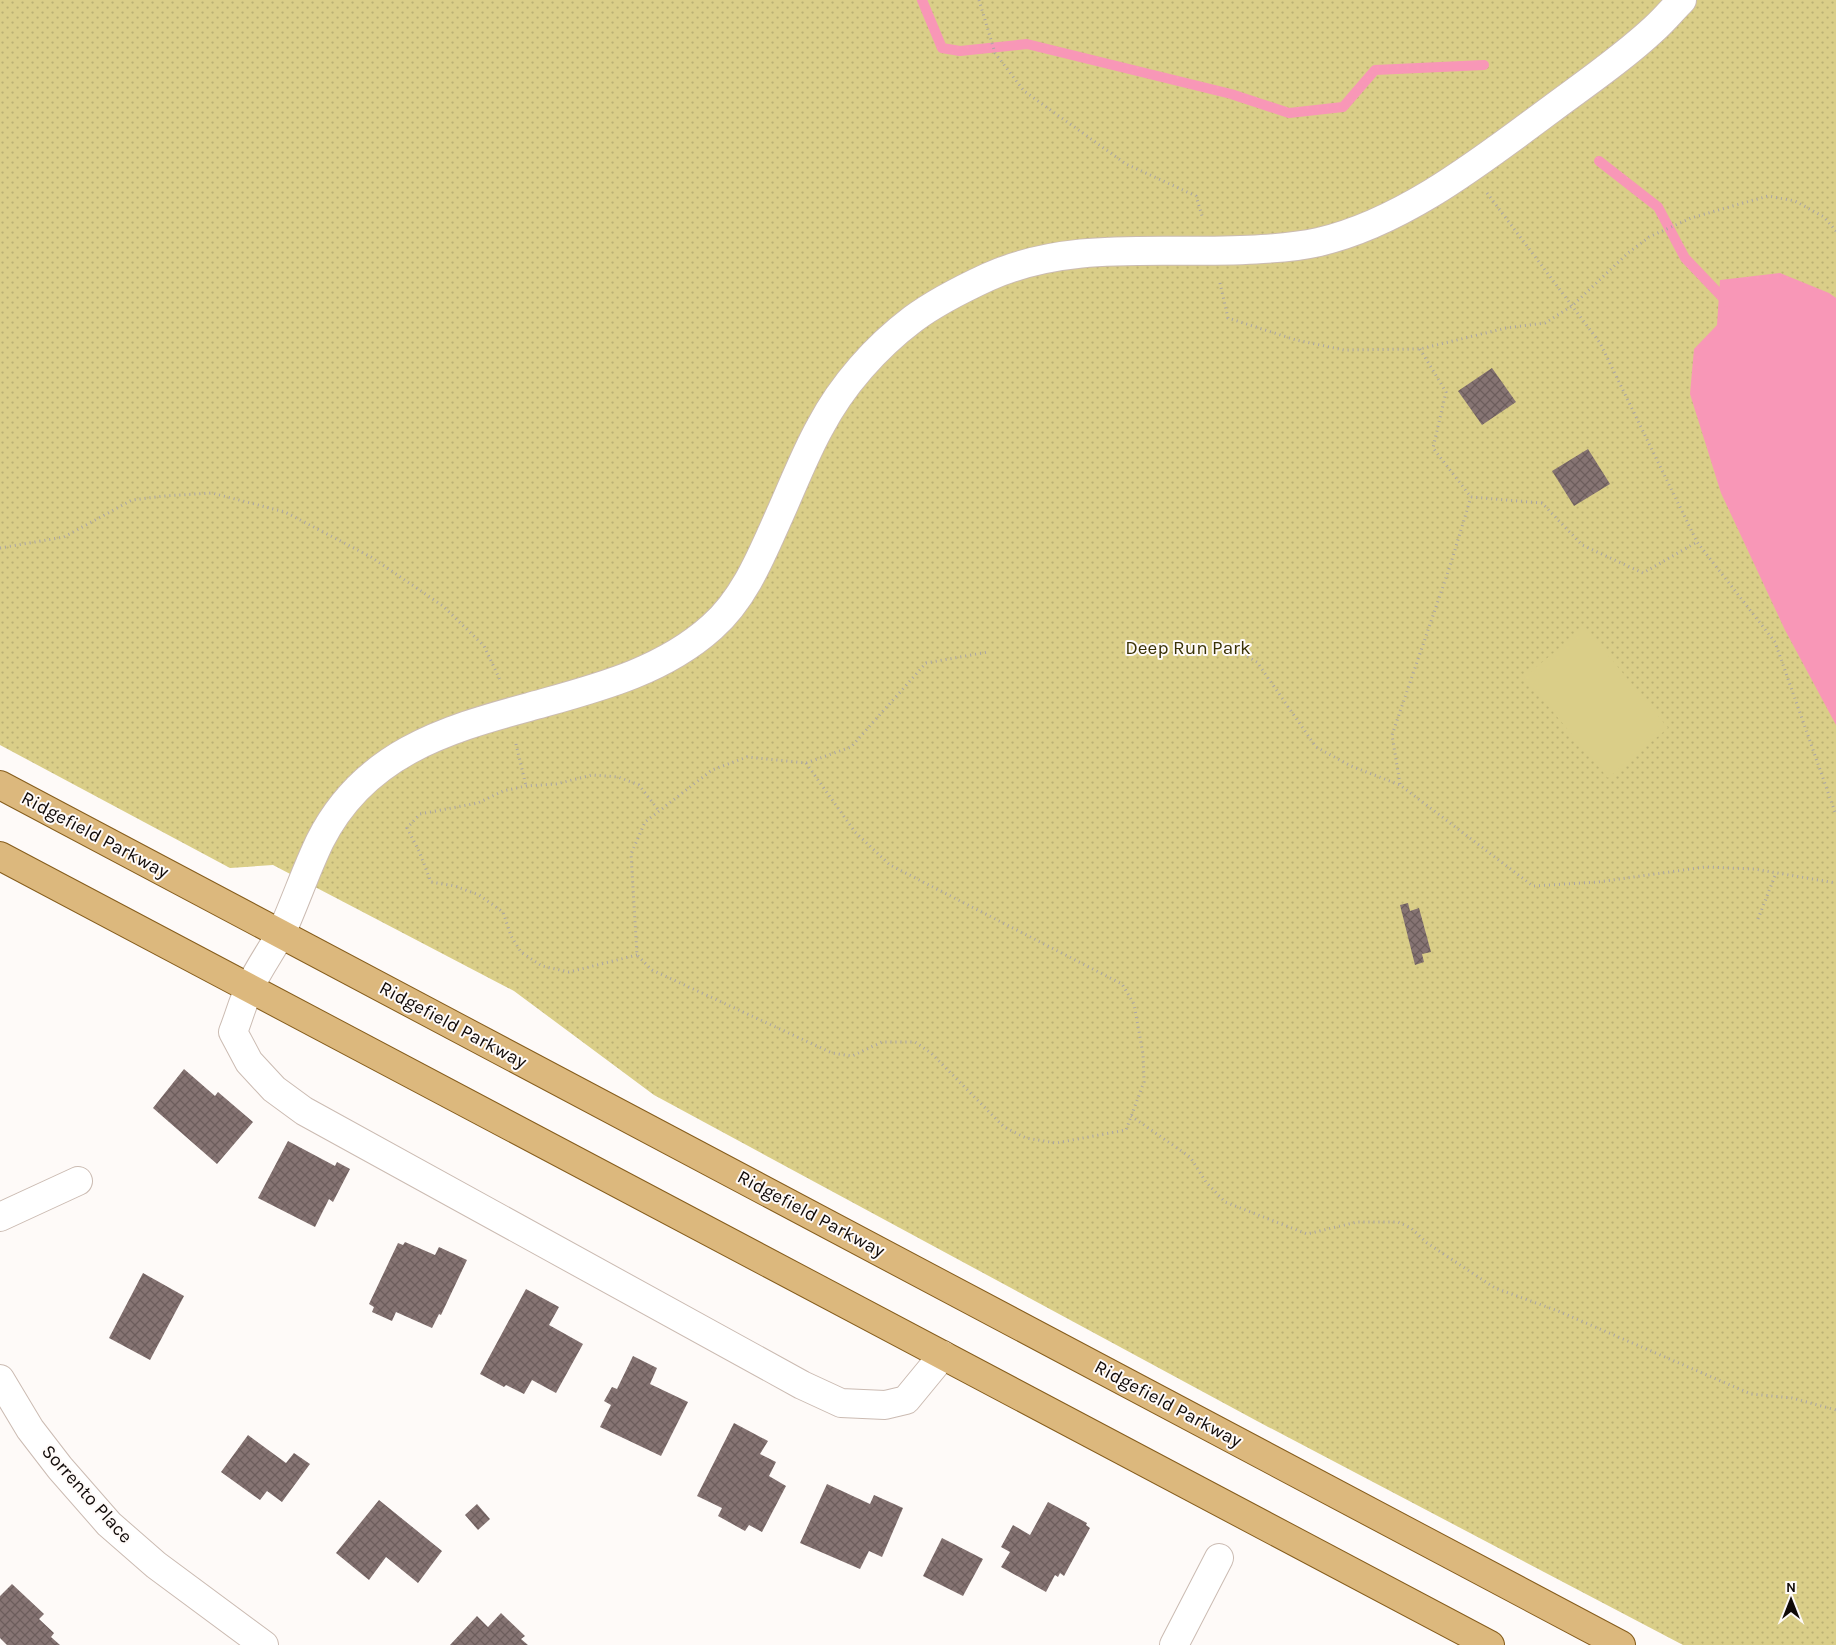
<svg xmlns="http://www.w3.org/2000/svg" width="1836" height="1645" font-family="Karla,sans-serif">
<defs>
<pattern id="park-dots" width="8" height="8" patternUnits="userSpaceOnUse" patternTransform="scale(1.25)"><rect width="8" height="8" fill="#dace88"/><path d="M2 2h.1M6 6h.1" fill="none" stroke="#bab074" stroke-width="1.8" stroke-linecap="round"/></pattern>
<pattern id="building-cross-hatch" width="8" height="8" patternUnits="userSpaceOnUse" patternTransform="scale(1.25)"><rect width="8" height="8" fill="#867473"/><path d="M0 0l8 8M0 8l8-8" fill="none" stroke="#6c5d5c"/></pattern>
</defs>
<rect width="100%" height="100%" fill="#fefaf8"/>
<polygon fill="url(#park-dots)" points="0,0 1836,0 1836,1645 1683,1645 1257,1421 654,1095 514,991 273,865 230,868 0,745"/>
<polygon fill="#dace88" points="1585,627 1668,728 1608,778 1524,677"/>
<polygon fill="#f897b7" points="1780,273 1829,293 1836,298 1836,725 1785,630 1721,493 1690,394 1694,349 1717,325 1720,280"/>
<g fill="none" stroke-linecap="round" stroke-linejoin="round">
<g stroke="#f897b7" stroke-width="10">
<polyline points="922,0 942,48 960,51 1027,44 1231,94 1289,113 1343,107 1375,70 1484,65"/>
<polyline points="1599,161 1658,207 1685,258 1727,302"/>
</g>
</g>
<g fill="url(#building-cross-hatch)">
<polygon points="1492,368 1516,402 1482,425 1458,391"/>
<polygon points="1588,449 1610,484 1574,506 1552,471"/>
<polygon points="1408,903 1410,911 1419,908 1431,952 1422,954 1424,962 1415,965 1400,905"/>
<polygon points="184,1069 215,1096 218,1092 253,1122 217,1164 153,1108"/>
<polygon points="288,1141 335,1166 337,1162 350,1169 333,1202 329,1199 315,1227 258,1198"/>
<polygon points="405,1242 435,1255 439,1247 467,1260 441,1315 439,1314 432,1328 396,1312 392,1321 372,1312 374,1307 369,1304 398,1243 403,1245"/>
<polygon points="143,1273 184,1296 150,1360 109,1338"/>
<polygon points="526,1289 559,1307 549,1325 583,1344 556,1393 532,1380 524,1394 506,1385 504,1387 480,1374"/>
<polygon points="633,1356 657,1368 650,1384 688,1402 661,1456 600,1427 611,1405 604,1401 612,1387 617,1389"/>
<polygon points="734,1423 768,1441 760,1454 776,1462 769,1476 786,1486 762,1532 749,1525 745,1531 718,1516 722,1508 697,1496"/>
<polygon points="248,1435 286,1463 294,1453 310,1464 282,1502 267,1491 260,1500 221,1472"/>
<polygon points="827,1484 870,1504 874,1495 903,1508 882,1557 869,1551 860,1569 800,1543"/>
<polygon points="379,1500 442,1551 418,1583 386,1557 369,1580 336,1553"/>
<polygon points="1048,1502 1087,1523 1086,1525 1090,1528 1064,1576 1060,1573 1058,1577 1055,1575 1046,1592 1001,1567 1010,1552 1001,1547 1013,1525 1030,1535"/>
<polygon points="477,1504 490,1519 478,1530 465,1515"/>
<polygon points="942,1538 983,1559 963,1596 923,1576"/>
<polygon points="12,1584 44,1614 39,1619 54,1633 51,1637 60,1645 7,1645 0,1638 0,1596"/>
<polygon points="501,1613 525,1636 521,1639 528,1645 450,1645 477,1616 488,1627"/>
</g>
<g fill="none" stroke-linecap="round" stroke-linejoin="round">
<g stroke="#cbbbb2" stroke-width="30">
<g id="minor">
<polyline points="0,1217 78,1181"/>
<path d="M943 1355 906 1400 885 1405 841 1403 802 1385 304 1111 274 1089 249 1062 233 1032C239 1017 243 1001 250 987 259 967 273 949 283 929 296 900 306 870 320 841 363 755 443 730 529 707 593 689 661 673 712 627 745 598 762 554 780 514 793 485 805 454 820 427 842 385 876 347 913 319 936 302 962 289 988 277 1075 238 1170 256 1262 249 1280 248 1301 246 1319 242 1404 222 1481 161 1550 110 1585 84 1623 58 1655 28 1665 19 1673 9 1682 0"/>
<polyline points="0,1379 30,1429 60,1468 109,1524 156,1565 264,1645"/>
<polyline points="1174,1645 1219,1558"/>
</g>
</g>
<g stroke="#865d1c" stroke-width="30">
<g id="major">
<polyline points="0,785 1621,1645"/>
<polyline points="0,856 1490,1645"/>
</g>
</g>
<g stroke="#aba6a4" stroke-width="3" stroke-dasharray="1 4" stroke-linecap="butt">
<polyline points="979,0 995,53 1024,91 1126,164 1196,196 1203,219"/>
<polyline points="1487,193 1600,343 1697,542 1775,642 1836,815"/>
<polyline points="1220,283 1228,318 1296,340 1344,350 1420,349 1506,328 1545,323 1572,306 1628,253 1649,237 1691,218 1736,205 1768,196 1795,201 1824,217 1836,231"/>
<polyline points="1420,349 1446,392 1433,448 1471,497 1542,503 1582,545 1643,573 1697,542"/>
<polyline points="0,548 64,537 132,500 164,496 212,493 285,512 371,557 443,606 484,646 501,682"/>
<polyline points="1243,654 1257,662 1316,747 1351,766 1400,785 1533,886 1598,882 1705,867 1754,869 1836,883"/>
<polyline points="516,744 526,786"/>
<polyline points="806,763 855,832 890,865 1122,984 1134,1004 1143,1054 1144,1082 1126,1130 1056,1143 1026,1138 1004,1127 931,1053 915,1042 882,1042 852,1056 832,1053 652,970 637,955 631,854 645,822 712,770 747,757 806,763 851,747 926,663 988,652"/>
<polyline points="1400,784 1392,735 1450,566 1471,497"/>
<polyline points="1758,919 1776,873"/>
<polyline points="637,955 569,972 542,966 521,952 511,936 503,912 479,895 455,886 431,882 419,851 407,828 420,814 478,803 503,791 526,786 556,784 592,775 618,777 639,785 659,811"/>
<polyline points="1131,1116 1190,1157 1206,1182 1225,1202 1307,1234 1357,1222 1398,1222 1411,1228 1427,1243 1495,1288 1558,1311 1751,1394 1792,1398 1836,1410"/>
</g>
<use href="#minor" stroke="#fff" stroke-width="28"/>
<use href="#major" stroke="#dcb87d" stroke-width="28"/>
</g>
<g text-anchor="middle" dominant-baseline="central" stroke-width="4" stroke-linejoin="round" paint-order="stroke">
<g font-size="19" fill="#393205" stroke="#fefaf8">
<text x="1188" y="648">Deep Run Park</text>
</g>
<g font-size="19" fill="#100a08" stroke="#fefaf8">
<text transform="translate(95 835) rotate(28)">Ridgefield Parkway</text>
<text transform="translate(453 1025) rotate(28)">Ridgefield Parkway</text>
<text transform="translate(811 1214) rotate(28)">Ridgefield Parkway</text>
<text transform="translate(1168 1404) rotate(28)">Ridgefield Parkway</text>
<text transform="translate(87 1494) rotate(48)">Sorrento Place</text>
</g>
</g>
<g transform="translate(1791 1600)" stroke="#fefaf8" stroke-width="4" paint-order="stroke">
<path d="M0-4L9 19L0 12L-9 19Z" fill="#100a08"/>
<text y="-8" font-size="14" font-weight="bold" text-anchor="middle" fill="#100a08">N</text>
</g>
</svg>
